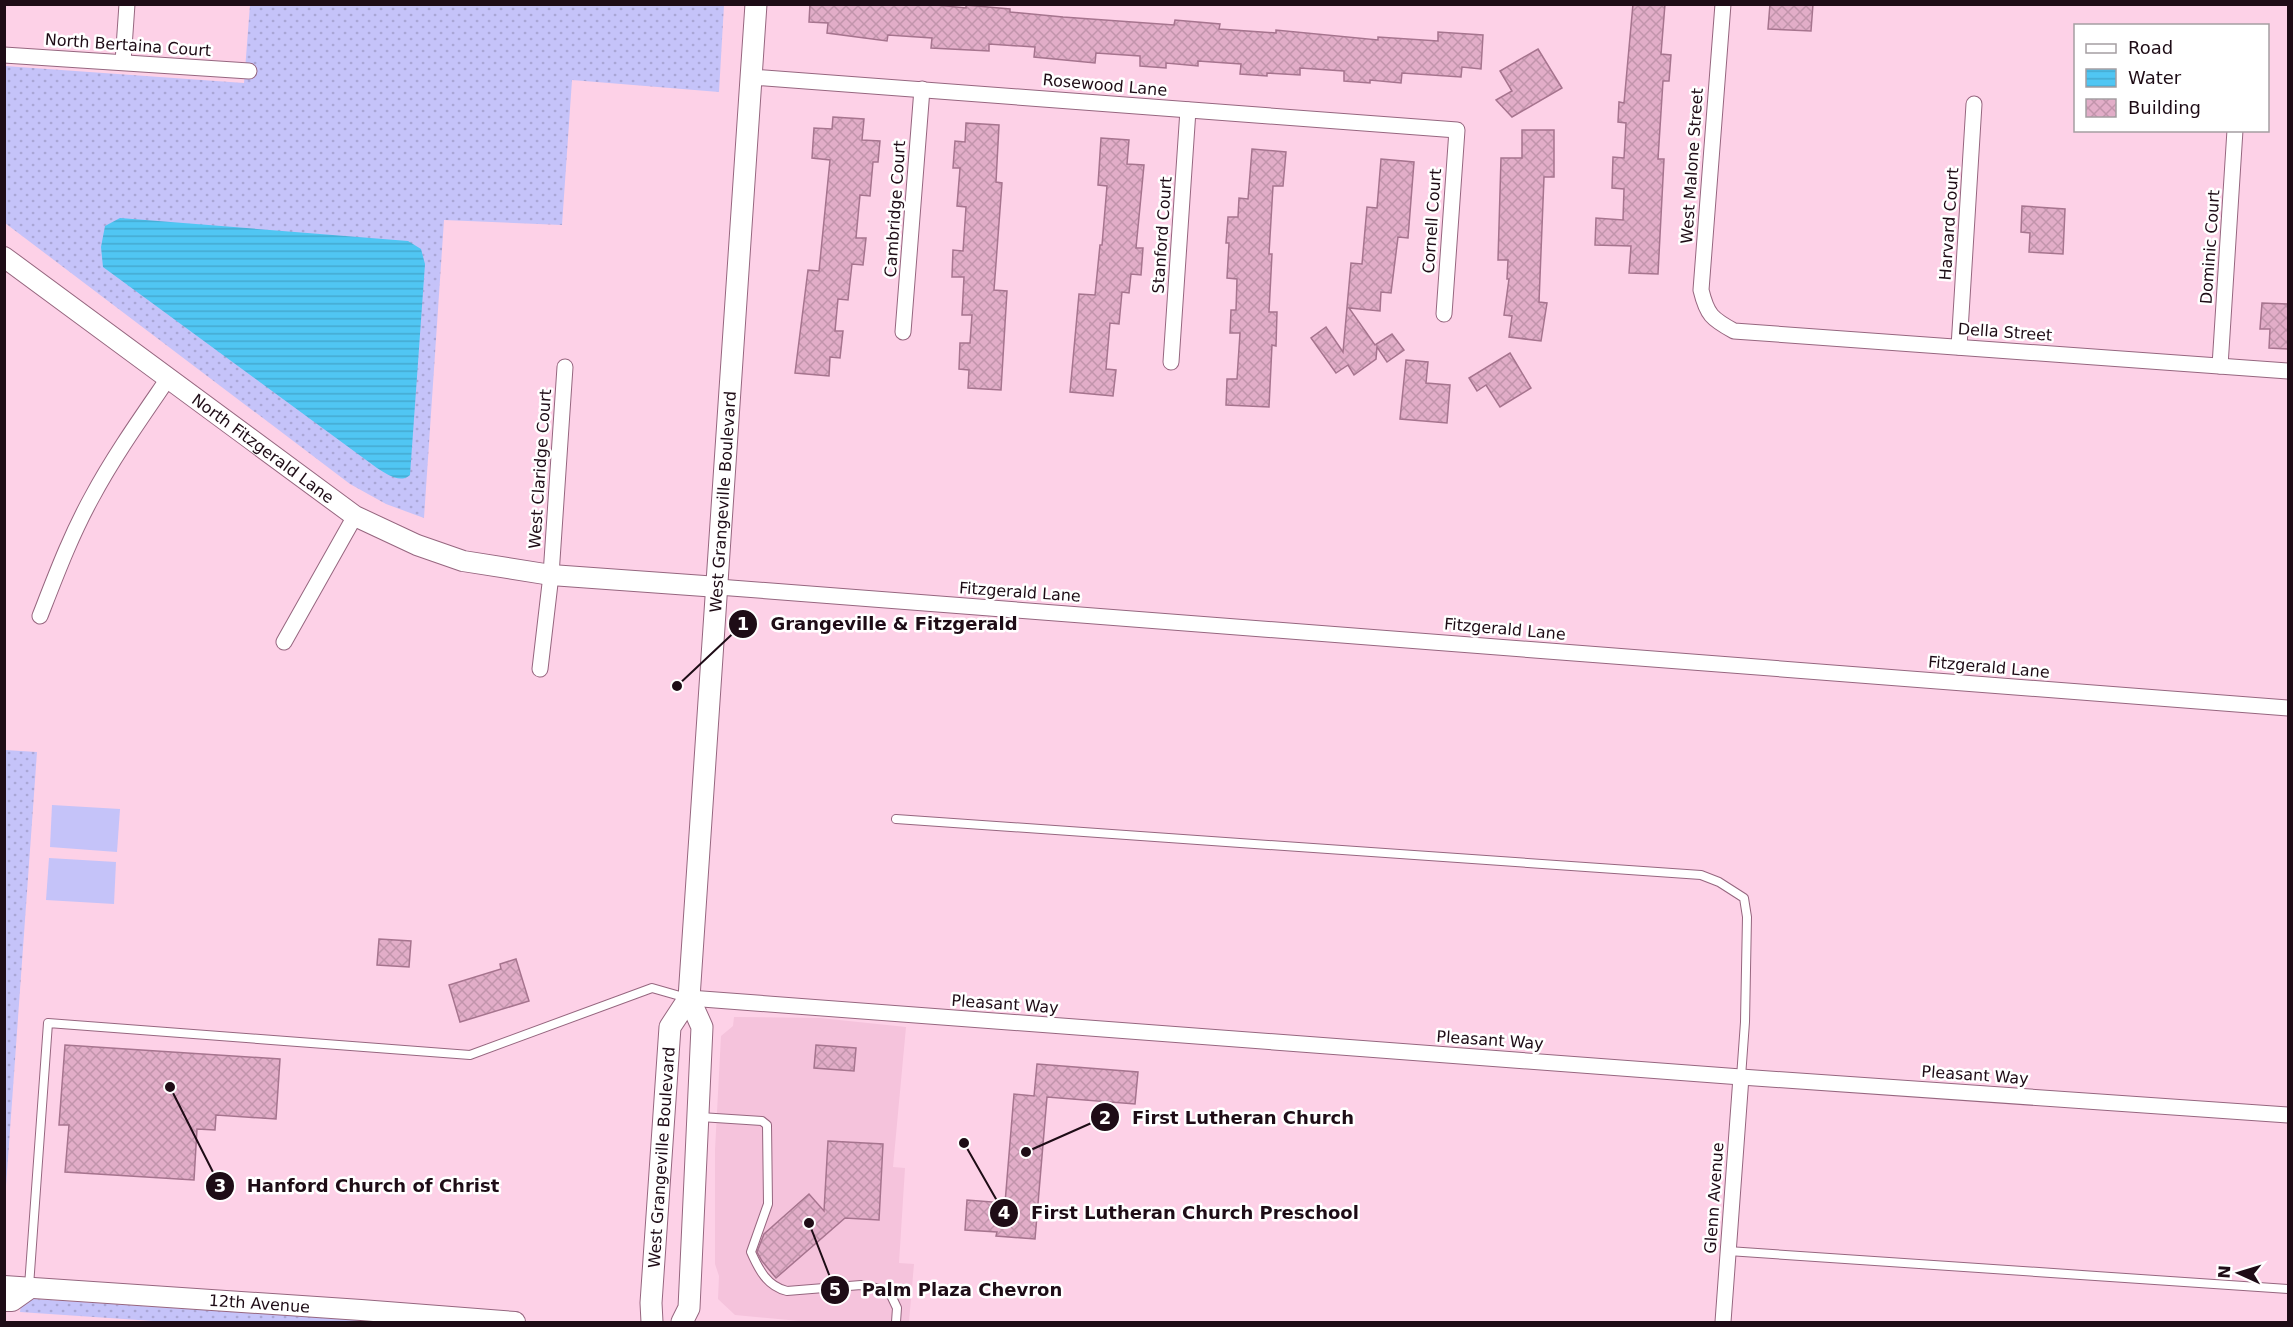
<svg xmlns="http://www.w3.org/2000/svg" width="2293" height="1327" font-family="'DejaVu Sans',sans-serif">
<defs>
<pattern id="grass-dots" width="8" height="8" patternUnits="userSpaceOnUse" patternTransform="scale(1.5)"><rect width="8" height="8" fill="#c5c3f9"/><path d="M2 2h.1M6 6h.1" fill="none" stroke="#a9a6d5" stroke-width="1.8" stroke-linecap="round"/></pattern>
<pattern id="water-rules" width="6" height="5" patternUnits="userSpaceOnUse" patternTransform="scale(1.5)"><rect width="6" height="5" fill="#50c6f3"/><path d="M0 2.5h6" fill="none" stroke="#45a9d0"/></pattern>
<pattern id="building-cross-hatch" width="8" height="8" patternUnits="userSpaceOnUse" patternTransform="scale(1.5)"><rect width="8" height="8" fill="#e2adc8"/><path d="M0 0l8 8M0 8l8-8" fill="none" stroke="#c194ab"/></pattern>
</defs>
<rect width="100%" height="100%" fill="#fdd1e7"/>
<polygon fill="#f5c3dc" points="734,1017 820,1018 906,1027 893,1167 905,1168 899,1263 914,1264 909,1322 810,1322 735,1315 718,1299 719,1276 715,1264 715,1150 721,1036 733,1026"/>
<g fill="url(#grass-dots)">
<polygon points="250,5 724,5 719,92 572,80 562,225 444,220 424,518 386,504 350,484 5,223 5,66 244,83"/>
<polygon points="5,750 37,752 5,1200 4,750"/>
<polygon points="35,1299 387,1322 168,1322 20,1312 21,1305 25,1301"/>
</g>
<g fill="#c5c3f9">
<polygon points="52,805 120,809 117,852 50,847"/>
<polygon points="49,858 116,862 114,904 46,900"/>
</g>
<path fill="url(#water-rules)" d="M120 218 408 241 421 249 425 264 410 475C400 484 387 474 377 468L103 267 101 247 105 226Z"/>
<g fill="url(#building-cross-hatch)" stroke="#a6748e" stroke-width="1.5">
<polygon points="810,4 926,4 966,8 966,5 1010,9 1010,12 1063,17 1174,25 1175,20 1220,24 1219,29 1276,33 1276,30 1378,40 1378,37 1438,41 1438,32 1483,35 1481,69 1462,67 1461,77 1402,73 1401,83 1370,80 1370,83 1344,81 1344,71 1300,68 1300,75 1267,73 1267,76 1240,74 1241,64 1198,61 1198,66 1166,63 1166,68 1140,66 1140,56 1096,53 1095,63 1034,57 1035,47 989,44 989,51 931,48 932,38 888,35 887,41 827,33 828,23 809,22"/>
<polygon points="1633,4 1665,4 1661,54 1671,55 1669,81 1663,81 1658,159 1664,159 1658,274 1629,273 1631,246 1595,245 1596,218 1623,220 1624,189 1612,188 1613,157 1624,158 1626,123 1618,122 1619,102 1624,103"/>
<polygon points="1770,4 1813,4 1811,31 1768,29"/>
<polygon points="1538,49 1562,88 1512,117 1496,100 1512,91 1500,71"/>
<polygon points="833,117 864,119 862,140 880,141 878,162 873,162 870,196 860,195 856,238 866,238 863,265 852,264 848,300 838,299 835,331 843,331 840,358 830,357 829,376 795,373 808,270 819,271 830,160 812,158 814,128 832,129"/>
<polygon points="966,123 999,125 996,182 1002,183 994,290 1007,291 1001,390 968,388 969,370 959,369 960,343 970,343 972,315 962,315 964,277 952,277 953,250 963,251 966,207 957,206 960,168 953,168 955,141 965,142"/>
<polygon points="1522,130 1554,130 1554,177 1544,177 1539,302 1547,303 1541,341 1509,337 1512,316 1504,315 1509,279 1507,279 1508,260 1498,260 1501,158 1522,158"/>
<polygon points="1101,138 1129,140 1127,164 1144,165 1136,248 1143,248 1141,275 1131,274 1129,293 1122,292 1119,324 1110,323 1106,369 1116,370 1113,396 1070,392 1079,294 1095,295 1100,245 1102,245 1107,186 1098,185"/>
<polygon points="1252,149 1286,152 1283,186 1273,186 1269,254 1272,254 1269,312 1277,312 1276,346 1272,345 1269,407 1226,405 1227,379 1237,379 1240,333 1230,333 1231,310 1236,310 1237,279 1227,278 1229,243 1226,243 1228,217 1238,217 1239,198 1248,199"/>
<polygon points="1381,159 1414,162 1408,238 1398,237 1391,293 1381,292 1380,311 1349,308 1375,345 1392,334 1404,350 1387,362 1377,347 1376,359 1354,375 1348,365 1336,373 1311,338 1326,327 1343,352 1351,263 1362,264 1367,207 1377,208"/>
<polygon points="2022,206 2065,209 2063,254 2029,252 2030,233 2021,232"/>
<polygon points="2262,303 2289,304 2289,349 2269,348 2270,329 2260,329"/>
<polygon points="1510,353 1531,388 1500,407 1486,385 1477,391 1469,378"/>
<polygon points="1406,360 1428,362 1426,383 1450,385 1447,423 1400,419"/>
<polygon points="379,939 411,941 409,967 377,965"/>
<polygon points="516,959 529,1001 460,1022 449,985 501,969 500,964"/>
<polygon points="65,1045 280,1059 276,1119 216,1115 215,1130 197,1129 194,1180 65,1172 69,1125 59,1125"/>
<polygon points="816,1045 856,1048 854,1071 814,1068"/>
<polygon points="1037,1064 1138,1072 1135,1104 1047,1097 1035,1239 996,1236 997,1232 965,1230 967,1200 1005,1203 1014,1094 1034,1096"/>
<polygon points="828,1141 883,1144 879,1220 845,1218 776,1278 762,1261 757,1252 764,1234 809,1194 824,1211"/>
</g>
<g fill="none" stroke-linecap="round" stroke-linejoin="round">
<g stroke="#96667f" stroke-width="10">
<g id="service">
<polyline points="896,819 1701,875 1719,882 1744,898 1747,917 1745,1022 1741,1077"/>
<path d="M700 1117 762 1121 767 1125 768 1204 751 1252C759 1270 767 1286 787 1291L861 1285 889 1291 897 1308 896 1322"/>
<polyline points="1728,1251 2288,1289"/>
<polyline points="29,1286 48,1023 470,1055 652,988 687,998"/>
</g>
</g>
<g stroke="#96667f" stroke-width="17">
<g id="minor">
<path d="M1723 4 1701 290C1707 315 1712 319 1734 331L2288 371"/>
<polyline points="4,55 249,71"/>
<polyline points="123,62 127,4"/>
<polyline points="751,77 1457,130 1444,314"/>
<polyline points="903,332 922,89"/>
<polyline points="1959,347 1974,104"/>
<polyline points="1171,362 1188,110"/>
<polyline points="2220,366 2235,130"/>
<polyline points="718,587 2288,708"/>
<path d="M40 616C56 575 71 535 92 497 114 456 141 418 167 380"/>
<polyline points="284,642 355,516"/>
<polyline points="540,669 551,575 565,367"/>
<polyline points="689,998 1741,1077 2288,1115"/>
<polyline points="1723,1322 1741,1077"/>
</g>
</g>
<g stroke="#96667f" stroke-width="22">
<g id="tertiary">
<path id="s1" d="M4 257 355 516 417 545 463 561 551 575 718 587"/>
<path id="s2" d="M4 1286 361 1310 515 1322"/>
<polyline points="4,1301 12,1301 29,1289"/>
</g>
</g>
<g stroke="#96667f" stroke-width="23">
<g id="secondary">
<path id="s3" d="M652 1322 651 1303 670 1027 689 998"/>
<path id="s4" d="M682 1322 689 1308 702 1027 689 998 756 4"/>
</g>
</g>
<use href="#service" stroke="#fff" stroke-width="8"/>
<use href="#minor" stroke="#fff" stroke-width="15"/>
<use href="#tertiary" stroke="#fff" stroke-width="20"/>
<use href="#secondary" stroke="#fff" stroke-width="21"/>
</g>
<g text-anchor="middle" dominant-baseline="central" stroke-width="5" stroke-linejoin="round" paint-order="stroke">
<g font-size="16" fill="#1e0c16" stroke="#fff">
<text transform="translate(128 45) rotate(4)">North Bertaina Court</text>
<text transform="translate(1105 85) rotate(5)">Rosewood Lane</text>
<text transform="translate(1692 166) rotate(-86)">West Malone Street</text>
<text transform="translate(895 209) rotate(-86)">Cambridge Court</text>
<text transform="translate(1432 221) rotate(-86)">Cornell Court</text>
<text transform="translate(1949 224) rotate(-86)">Harvard Court</text>
<text transform="translate(1162 235) rotate(-86)">Stanford Court</text>
<text transform="translate(2210 247) rotate(-86)">Dominic Court</text>
<text transform="translate(2005 332) rotate(4)">Della Street</text>
<text stroke="none"><textPath href="#s1" startOffset="322">North Fitzgerald Lane</textPath></text>
<text transform="translate(540 469) rotate(-86)">West Claridge Court</text>
<text stroke="none"><textPath href="#s4" startOffset="826">West Grangeville Boulevard</textPath></text>
<text transform="translate(1020 592) rotate(4)">Fitzgerald Lane</text>
<text transform="translate(1505 629) rotate(5)">Fitzgerald Lane</text>
<text transform="translate(1989 667) rotate(5)">Fitzgerald Lane</text>
<text transform="translate(1005 1004) rotate(4)">Pleasant Way</text>
<text transform="translate(1490 1040) rotate(4)">Pleasant Way</text>
<text transform="translate(1975 1075) rotate(4)">Pleasant Way</text>
<text stroke="none"><textPath href="#s3" startOffset="165">West Grangeville Boulevard</textPath></text>
<text transform="translate(1714 1198) rotate(-86)">Glenn Avenue</text>
<text stroke="none"><textPath href="#s2" startOffset="256">12th Avenue</textPath></text>
</g>
</g>
<path fill="none" stroke="#1e0c16" stroke-width="2" d="M677 686L743 624M1026 1152L1105 1117M170 1087L220 1186M964 1143L1004 1213M809 1223L835 1290"/>
<g fill="#1e0c16" stroke="#fff" stroke-width="2">
<circle cx="677" cy="686" r="6"/>
<circle cx="1026" cy="1152" r="6"/>
<circle cx="170" cy="1087" r="6"/>
<circle cx="964" cy="1143" r="6"/>
<circle cx="809" cy="1223" r="6"/>
<circle cx="743" cy="624" r="15"/>
<circle cx="1105" cy="1117" r="15"/>
<circle cx="220" cy="1186" r="15"/>
<circle cx="1004" cy="1213" r="15"/>
<circle cx="835" cy="1290" r="15"/>
</g>
<g font-size="18" text-anchor="middle" font-weight="bold" fill="#fff">
<text x="743" y="630">1</text>
<text x="1105" y="1124">2</text>
<text x="220" y="1192">3</text>
<text x="1004" y="1219">4</text>
<text x="835" y="1296">5</text>
</g>
<g font-size="18" text-anchor="middle" font-weight="bold" fill="#1e0c16" stroke="#fff" stroke-width="5" stroke-linejoin="round" paint-order="stroke">
<text x="894" y="630">Grangeville &amp; Fitzgerald</text>
<text x="1243" y="1124">First Lutheran Church</text>
<text x="373" y="1192">Hanford Church of Christ</text>
<text x="1195" y="1219">First Lutheran Church Preschool</text>
<text x="962" y="1296">Palm Plaza Chevron</text>
</g>
<rect width="2293" height="1327" fill="none" stroke="#1e0c16" stroke-width="12"/>
<rect x="2074" y="24" width="195" height="108" fill="#ffffff" stroke="#a59ea2" stroke-width="1.5"/>
<rect x="2086" y="44" width="30" height="9" fill="#ffffff" stroke="#a59ea2" stroke-width="1.5"/>
<text x="2128" y="54" font-size="18" fill="#1e0c16">Road</text>
<rect x="2086" y="69" width="30" height="18" fill="url(#water-rules)" stroke="#a59ea2" stroke-width="1.5"/>
<text x="2128" y="84" font-size="18" fill="#1e0c16">Water</text>
<rect x="2086" y="99" width="30" height="18" fill="url(#building-cross-hatch)" stroke="#a59ea2" stroke-width="1.5"/>
<text x="2128" y="114" font-size="18" fill="#1e0c16">Building</text>
<g transform="translate(2239 1273) rotate(274)" stroke="#ffffff" stroke-width="4.5" paint-order="stroke">
<path d="M0-4.5L10 22L0 15L-10 22Z" fill="#1e0c16"/>
<text y="-9" font-size="16" font-weight="bold" text-anchor="middle" fill="#1e0c16">N</text>
</g>
</svg>
